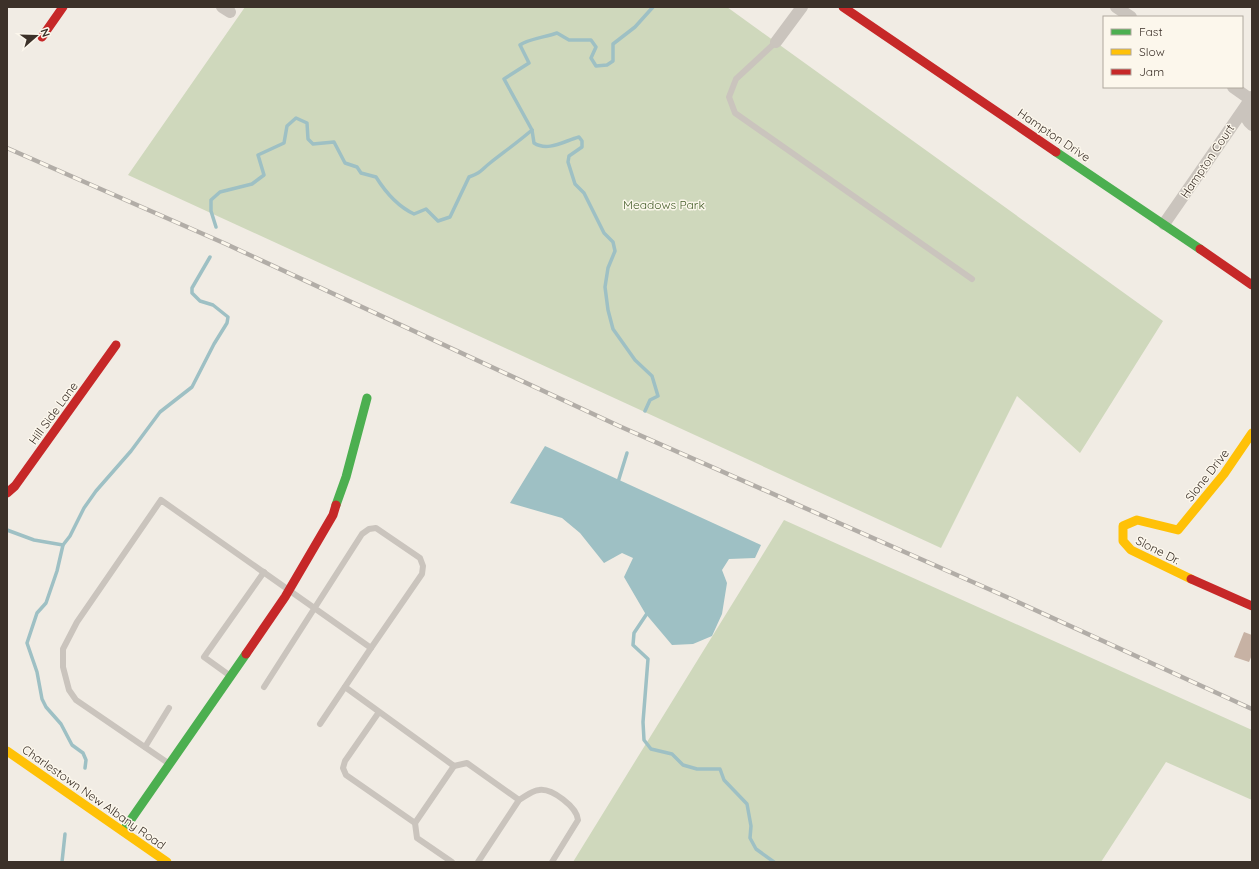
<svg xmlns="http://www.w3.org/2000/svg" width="1259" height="869" font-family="Quicksand,sans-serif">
<rect width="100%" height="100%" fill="#f1ece4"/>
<g fill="#cfd8bc">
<polygon points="245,7 727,7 1163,321 1080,453 1017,396 941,548 128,175"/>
<polygon points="784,520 1252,730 1252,800 1166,762 1101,862 573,862"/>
</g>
<polygon fill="#9ec0c4" points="545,446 761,545 755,558 729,559 722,570 727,583 722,614 712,636 693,644 672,645 645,613 624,577 633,558 622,553 604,563 580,533 562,518 510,503"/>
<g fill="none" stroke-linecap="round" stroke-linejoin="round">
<g stroke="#9ec0c4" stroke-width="3.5">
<path d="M216 227 211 211V200L220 192 252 184 264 175 258 155 284 143 287 126 296 118 307 123 308 139 313 144 334 142 345 163 357 167 361 173 376 177C386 193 397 206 414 214L426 209 438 221 450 217 469 177C482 172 480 171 490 163 504 152 518 142 532 130"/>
<path d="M645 411 650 400 658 396 652 376 635 360 613 329 608 310 605 287 608 268 615 251 613 242 604 233 584 193 575 184 568 162 569 156 582 147V141L579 137C564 141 548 152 534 143L532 130 504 79 529 63 520 45C528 39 546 37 557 33L569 40H591L596 47 591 58 596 66 607 65 613 61V44L635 27 653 7"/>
<polyline points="618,482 627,453"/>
<polyline points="7,530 34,540 63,545"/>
<polyline points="648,612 634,633 633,645 648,659 643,722 644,740 651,749 672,754 683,765 697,769 720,769 724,780 747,804 751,826 750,838 756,849 774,862"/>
<polyline points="85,768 86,760 83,753 72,745 61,724 46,707 42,699 37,672 27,643 37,613 46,603 57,571 63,545 70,536 84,508 96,491 131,451 160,412 192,387 214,344 227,323 228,317 213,305 200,301 192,293 192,288 210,257"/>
<polyline points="62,862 65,834"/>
</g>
</g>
<polygon fill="#c7b2a4" points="1244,632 1252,635 1252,655 1249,662 1234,657"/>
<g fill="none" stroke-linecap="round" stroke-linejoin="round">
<g stroke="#cac4bd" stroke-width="6">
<polyline points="776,42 736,79 729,97 735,113 972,279"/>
<polyline points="229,675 204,657 264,572"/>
<polyline points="345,687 454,766 415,823 346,775 343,768 345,761 379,712"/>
<polyline points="320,724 371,648"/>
<polyline points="145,747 169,708"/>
<polyline points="168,763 76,700 69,690 63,667 63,649 77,622 161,500 371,648 422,574 423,566 420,558 376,528 369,529 362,534 264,687"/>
<polyline points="454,766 467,763 519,800 478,862"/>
<path d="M519 800C526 796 531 791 539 790 552 788 577 807 578 820L552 862"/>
<polyline points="415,823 417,838 452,862"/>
</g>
<g stroke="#cac4bd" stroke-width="12">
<polyline points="222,7 230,12"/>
<polyline points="1116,7 1131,17"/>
<polyline points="776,42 802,7"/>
<polyline points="1233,87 1250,99"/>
<path d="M1248 102C1245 110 1244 119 1252 125"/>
<polyline points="1164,224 1252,97"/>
</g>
<g stroke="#4caf50" stroke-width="9">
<polyline points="1056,152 1200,249"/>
<polyline points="336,505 346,477 367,398"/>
<polyline points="123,831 246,654"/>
</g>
<g stroke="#ffc107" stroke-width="9">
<polyline points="1191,579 1131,550 1123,541 1123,526 1137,520 1178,530 1224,474 1252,433"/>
<polyline points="7,751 167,862"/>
</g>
<g stroke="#c62828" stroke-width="9">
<polyline points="843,7 1056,152"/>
<polyline points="42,37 63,7"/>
<polyline points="1200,249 1252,285"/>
<polyline points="7,493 15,486 116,345"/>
<polyline points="1191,579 1252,606"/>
<polyline points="246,654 285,597 333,515 336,505"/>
</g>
<g stroke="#b2ada7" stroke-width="4.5">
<polyline id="rail" points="7,148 226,244 619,426 1009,598 1252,709"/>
</g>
<use href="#rail" stroke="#fcf7ec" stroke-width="3" stroke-dasharray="9" stroke-linecap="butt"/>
</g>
<g text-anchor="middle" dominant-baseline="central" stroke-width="3" stroke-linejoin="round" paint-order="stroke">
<g font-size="12" fill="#3c3129" stroke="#fcf7ec">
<text transform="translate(1054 135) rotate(34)">Hampton Drive</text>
<text transform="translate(1207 161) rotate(-56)">Hampton Court</text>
<text transform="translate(53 413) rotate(-54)">Hill Side Lane</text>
<text transform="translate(1207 475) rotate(-52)">Slone Drive</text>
<text transform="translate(1158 550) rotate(27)">Slone Dr.</text>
<text transform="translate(94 797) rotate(35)">Charlestown New Albany Road</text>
</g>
<g font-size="12" fill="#455e2a" stroke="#fcf7ec">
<text x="664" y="204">Meadows Park</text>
</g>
</g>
<rect width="1259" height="869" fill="none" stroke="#3c3129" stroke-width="16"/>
<rect x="1103" y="16" width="140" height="72" fill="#fcf7ec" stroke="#afa89e"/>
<rect x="1111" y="29" width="20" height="6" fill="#4caf50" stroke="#afa89e"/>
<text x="1139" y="36" font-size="12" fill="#3c3129">Fast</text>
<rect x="1111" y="49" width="20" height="6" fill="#ffc107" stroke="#afa89e"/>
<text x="1139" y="56" font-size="12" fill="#3c3129">Slow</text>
<rect x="1111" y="69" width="20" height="6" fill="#c62828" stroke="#afa89e"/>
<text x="1139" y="76" font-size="12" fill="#3c3129">Jam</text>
<g transform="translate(36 36) rotate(70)" stroke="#fcf7ec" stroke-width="3" paint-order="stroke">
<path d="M0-3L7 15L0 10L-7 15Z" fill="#3c3129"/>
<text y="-6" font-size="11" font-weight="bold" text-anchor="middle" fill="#3c3129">N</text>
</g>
</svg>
